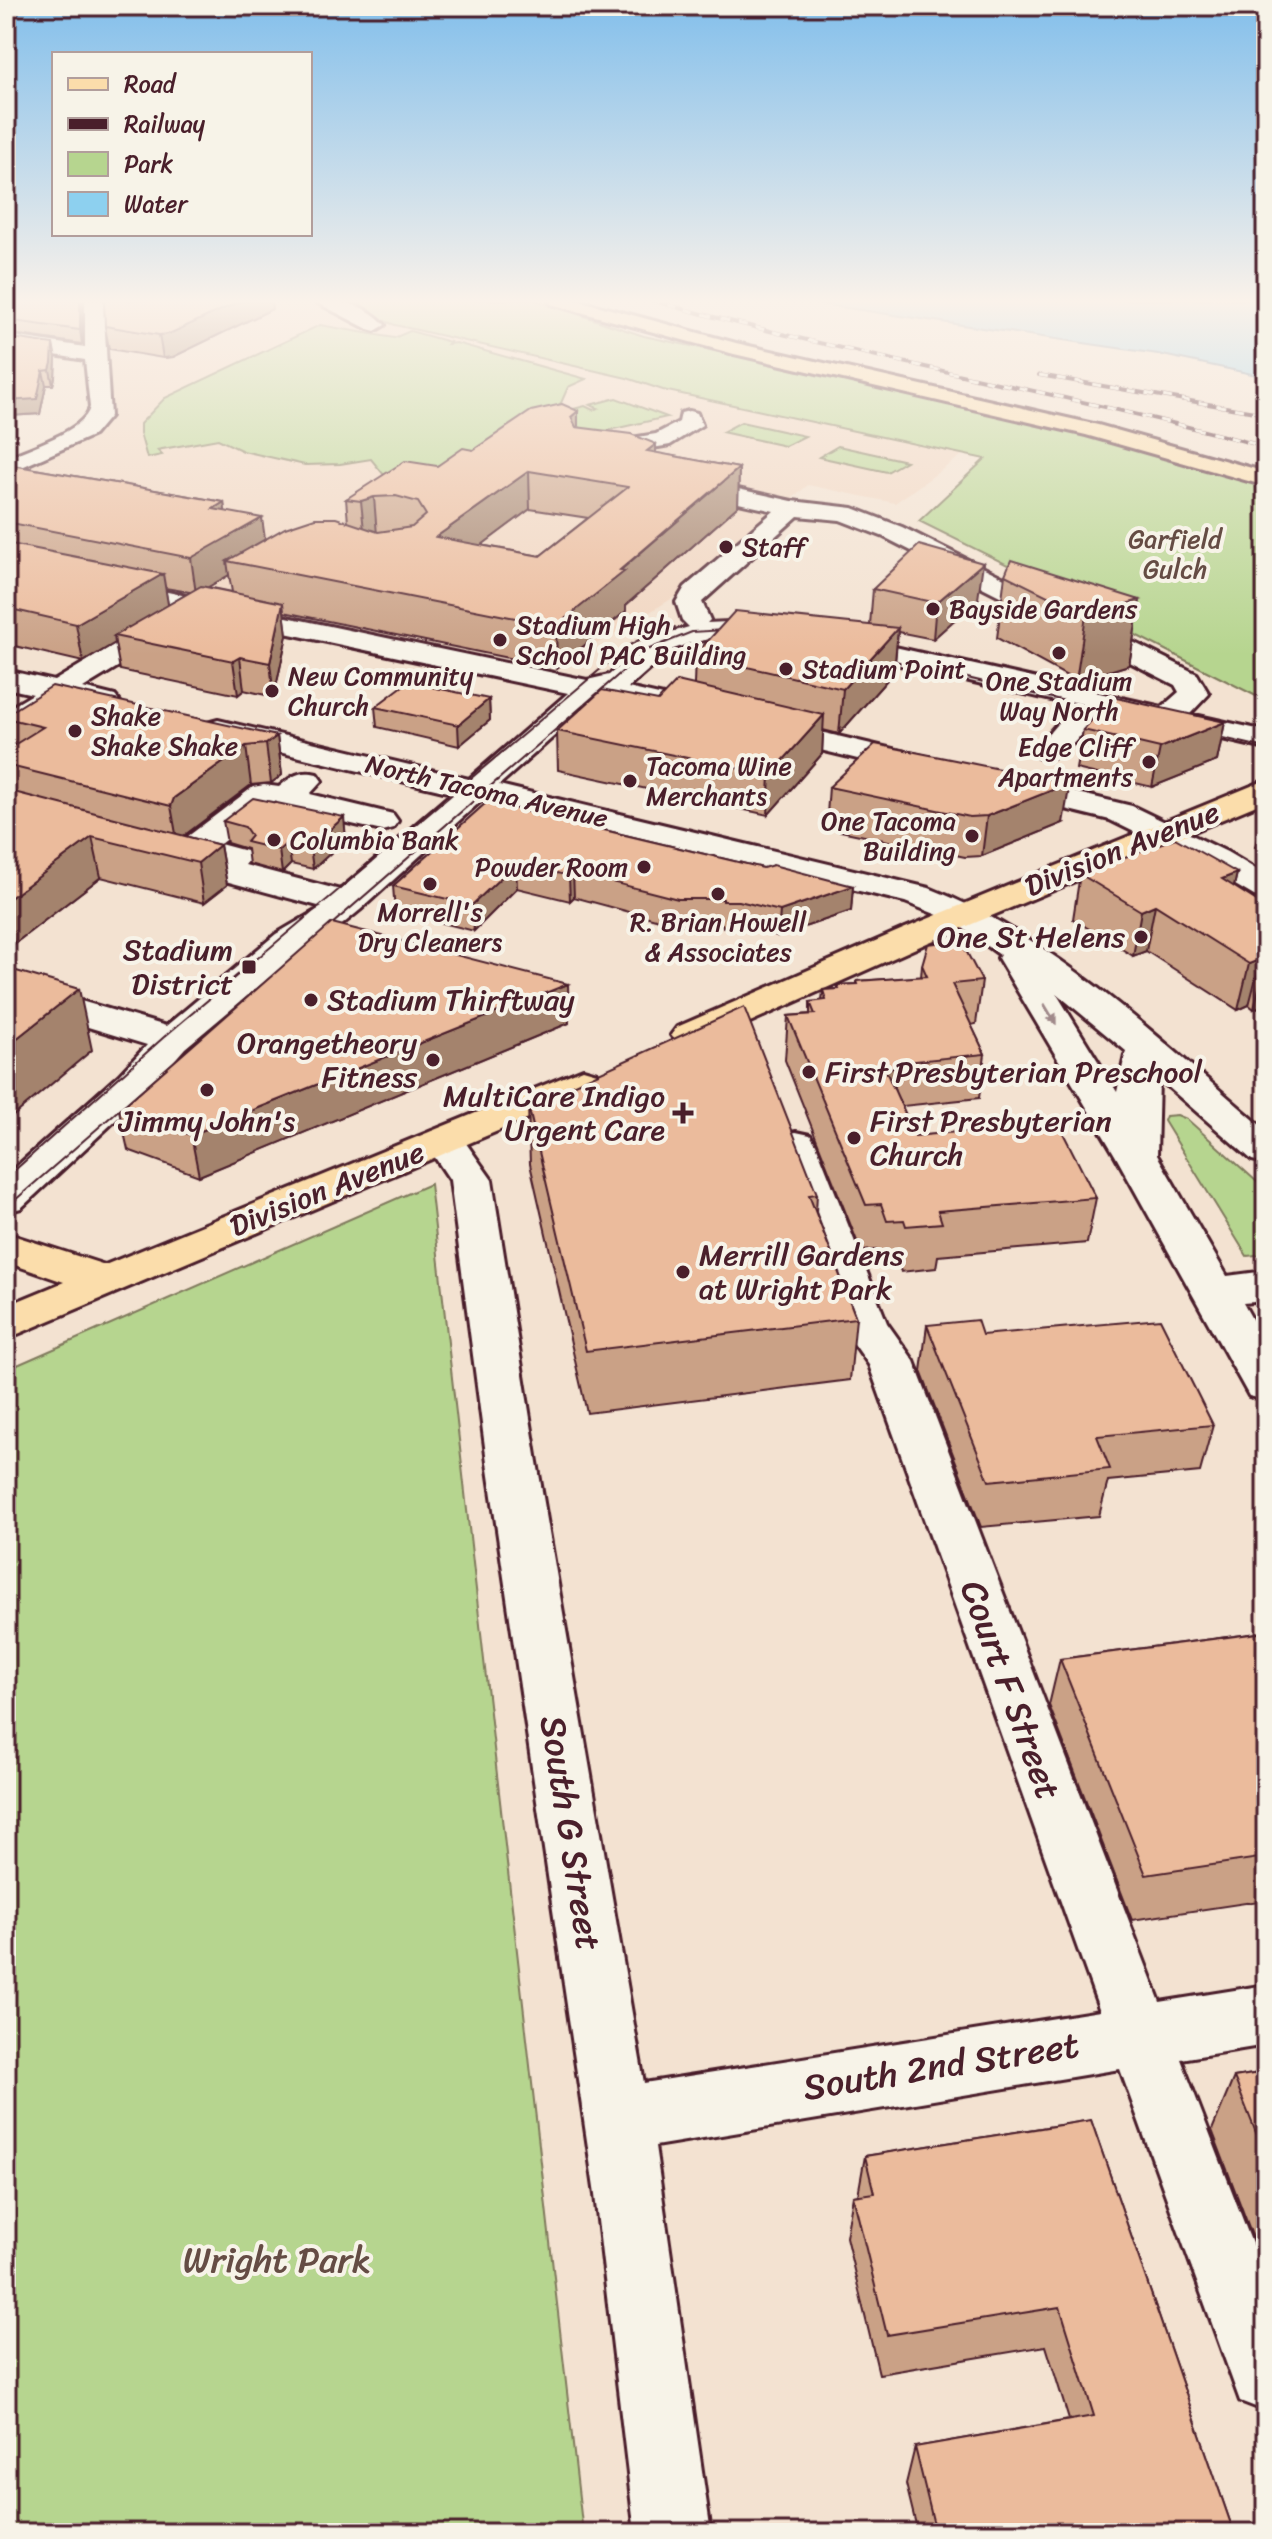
<svg xmlns="http://www.w3.org/2000/svg" width="1272" height="2539" font-family="Sriracha,sans-serif">
<rect width="100%" height="100%" fill="#f3e2d1"/>
<filter id="ink" filterUnits="userSpaceOnUse"><feTurbulence type="fractalNoise" baseFrequency=".0125" numOctaves="2"/><feDisplacementMap in="SourceGraphic" scale="16" xChannelSelector="R" yChannelSelector="G"/><feConvolveMatrix kernelMatrix="1 2 1 2 8 2 1 2 1" color-interpolation-filters="sRGB"/></filter>
<g filter="url(#ink)">
<polygon fill="#f1d6c1" points="94,300 312,300 395,325 627,378 663,390 964,454 895,503 808,485 683,592 555,669 6,558 6,467 94,425"/>
<g fill="#b6d58f" stroke="#807a5d" stroke-width="2">
<polygon points="330,300 535,300 644,336 981,408 1156,453 1266,487 1266,701 1021,577 1022,572 919,521 985,459 663,390 627,378 395,325"/>
<polygon points="320,325 394,338 410,331 450,342 448,344 456,343 586,379 568,387 561,403 537,418 585,406 593,410 598,408 590,405 616,398 667,417 388,480 371,459 340,464 305,465 243,451 218,439 157,450 162,455 147,458 140,433 140,424 165,398"/>
<polygon points="741,422 805,436 785,446 722,432"/>
<polygon points="838,446 906,461 887,472 819,457"/>
<polygon points="1177,1115 1187,1119 1266,1190 1266,1254 1247,1256 1164,1121 1166,1116"/>
<polygon points="430,1184 583,2533 6,2533 6,1370"/>
</g>
<polygon fill="#8dd0ef" stroke="#7289a1" stroke-width="2" points="793,300 1266,300 1266,377 1158,354"/>
<g fill="none" stroke-linecap="round" stroke-linejoin="round">
<g stroke="#4a1f2b" stroke-width="6">
<g id="minor">
<path d="M85 300H103L110 416 94 435 6 474V458C28 448 85 431 90 407L85 360 6 347V335L85 347Z"/>
<path d="M312 300C337 298 367 304 385 325L375 331 368 329Z"/>
<polygon points="689,411 697,413 702,425 670,445 595,458 587,456 584,451 587,446 595,444 656,434 679,422 681,413"/>
<path d="M684 477 792 501 853 508 902 527 1197 674 1209 694 1190 714 1266 731V749L1099 711C1083 730 1066 764 1038 757L1034 751 1073 705 827 648 823 642 827 636 837 634 1162 707 1179 692 1175 685 884 537 840 520 798 516 702 602 710 620 707 623 772 620 782 622 786 628 782 634 720 637 690 643 671 650 628 688 681 700 686 706 681 712 671 715 596 699 499 785 929 888C1057 938 1162 1042 1266 1130V1163L1252 1160 1159 1079 1157 1155 1227 1276 1266 1271V1301L1243 1303 1266 1344V1400L1249 1396 1115 1155 998 958 1000 955 953 921 905 902 482 800 360 910 338 928 302 950 185 1048 147 1091 21 1208 6 1212V1176L119 1075 147 1045 6 1002V979L166 1026 276 934 322 907 155 862 150 855 155 848 167 845 179 848 183 840 253 787 264 785 279 787C292 776 300 770 317 774L322 781 310 794 393 814 398 821 393 828 382 831 270 805 220 844 246 851 251 858 245 865 340 890 452 793 207 735 203 729 207 723 218 720 469 779 568 693 6 574V558L587 680 609 675 651 638 689 627 682 620 676 602 685 587 774 511 676 489 672 484 676 479ZM1056 993 1126 1051 1117 1092Z"/>
<polygon points="170,615 180,617 184,623 180,629 83,688 115,696 120,702 115,708 105,711 63,701 17,729 6,732 6,710 33,694 6,688 6,670 54,681 160,617"/>
<polygon points="765,719 935,759 939,766 935,773 924,775 754,734 750,728 754,722"/>
<polygon points="1010,777 1132,806 1227,852 1266,875 1266,899 1254,896 1203,866 1110,820 999,793 994,786 999,779"/>
<polygon points="444,1129 458,1132 492,1180 537,1462 644,2083 1100,2011 869,1365 843,1328 776,1144 782,1135 796,1132 810,1135 816,1144 887,1323 914,1361 1160,2002 1266,1985 1266,2045 1181,2059 1266,2280 1266,2411 1240,2401 1120,2069 655,2146 711,2533 635,2533 595,2195 487,1462 450,1180 424,1141 430,1132"/>
</g>
</g>
<g stroke="#4a1f2b" stroke-width="6">
<g id="major">
<polygon points="1266,780 1266,801 927,943 703,1043 690,1046 677,1043 671,1035 677,1027 903,929"/>
<polygon points="583,1069 597,1073 603,1081 597,1089 6,1339 6,1306 64,1282 6,1262 6,1233 105,1265"/>
</g>
</g>
<g stroke="#4a1f2b" stroke-width="6">
<polygon id="highway" points="549,300 577,300 736,343 1098,425 1266,472 1266,486 1086,435 734,354 551,304"/>
</g>
<use href="#minor" fill="#f7f3e8" fill-rule="evenodd"/>
<use href="#major" fill="#fbddab" fill-rule="evenodd"/>
<use href="#highway" fill="#fbddab" fill-rule="evenodd"/>
<g stroke="#4a1f2b" stroke-width="2">
<polyline points="874,656 1124,715"/>
<polyline points="1201,733 1266,748"/>
<polyline points="6,1178 164,1037 628,646 648,635 675,627"/>
<polyline points="6,1208 647,650 692,632 741,629"/>
</g>
<g stroke="#4a1f2b" stroke-width="4">
<g id="rail">
<path d="M651 300C854 357 1062 392 1266 447"/>
<polyline points="1039,375 1266,414"/>
</g>
</g>
<use href="#rail" stroke="#f7f3e8" stroke-width="3" stroke-dasharray="9" stroke-linecap="butt"/>
</g>
<g fill="#caa186" stroke="#4a1f2b" stroke-width="2" fill-rule="evenodd">
<polygon points="6,300 82,303 82,344 6,333"/>
<polygon points="272,309 173,357 163,358 109,349 105,326"/>
<polygon points="6,337 56,358 55,377 53,385 46,385 40,414 8,416 6,436"/>
<path d="M578 427 656 453 739 468 738 506 626 605V611L557 668 284 612 287 635 274 697 244 690 238 695 120 670 115 643 83 662 6 644V464L224 502 225 511 265 539 348 522 346 499 437 466 473 450ZM530 509 588 518 540 556 481 545ZM229 575 232 592 208 587ZM165 588 190 592 168 605Z"/>
<polygon points="1005,575 1140,600 1129,665 1076,681 997,638"/>
<polygon points="873,589 978,599 933,639 898,632 894,672 839,734 823,730 822,754 768,815 558,770 557,731 658,701 694,685 695,655 870,625"/>
<polygon points="489,699 490,720 459,746 377,727 375,707"/>
<polygon points="6,715 277,736 282,775 271,783 251,785 184,836 220,845 227,885 204,903 101,877 14,944 6,942 6,750 9,748 6,733"/>
<polygon points="1225,722 1217,761 1152,787 1076,769 1083,730"/>
<polygon points="829,787 1063,823 982,856 965,857 826,828"/>
<polygon points="1266,801 1266,853 1255,847"/>
<polygon points="487,802 763,868 853,886 851,911 778,936 738,926 723,927 722,924 678,925 574,897 570,901 517,888 474,931 395,911 393,886"/>
<polygon points="223,821 346,839 313,869 291,864 282,873 249,864 247,849 227,843"/>
<polygon points="1237,873 1234,886 1266,907 1266,1004 1254,1009 1249,1005 1238,1010 1146,951 1133,956 1073,919 1080,874"/>
<polygon points="922,965 982,981 976,1024 971,1025 985,1054 979,1098 902,1106 915,1136 999,1129 1000,1123 1096,1198 1087,1243 938,1256 936,1268 901,1272 899,1266 882,1267 876,1250 861,1251 785,1060 788,1016 810,1014 810,1002 822,1001 823,990 838,989 838,985 857,984 857,981 921,977"/>
<polygon points="569,1023 199,1176 128,1150 119,1110"/>
<polygon points="1266,1054 1266,1079 1261,1075"/>
<polygon points="528,1105 817,1194 816,1212 856,1318 850,1380 587,1413 530,1164"/>
<polygon points="927,1325 1213,1425 1200,1472 1108,1481 1099,1516 981,1527 921,1371"/>
<polygon points="1266,1632 1266,1900 1132,1920 1049,1705 1060,1659"/>
<polygon points="1266,2072 1266,2272 1212,2130 1234,2077"/>
<polygon points="1091,2120 1234,2533 918,2533 906,2484 915,2447 1069,2420 1046,2346 879,2374 846,2237 853,2196 858,2195 865,2156"/>
</g>
<g fill="#a4836d" stroke="#4a1f2b" stroke-width="2">
<polygon points="80,300 81,300 82,303 82,344 80,330"/>
<polygon points="243,300 271,300 272,309 173,357 163,358 159,335"/>
<polygon points="53,344 56,358 55,377 53,385 50,370"/>
<polygon points="43,371 46,385 40,414 8,416 6,436 6,401"/>
<polygon points="578,411 578,447 571,417"/>
<polygon points="656,444 656,481 647,451"/>
<polygon points="739,468 738,506 626,605 626,611 557,668 556,626"/>
<polygon points="529,471 530,509 439,577 436,537"/>
<polygon points="374,497 377,535 365,540 361,501"/>
<polygon points="224,502 228,537 262,518 267,553 227,561 229,575 196,594 191,558 213,509"/>
<polygon points="983,563 978,599 933,639 936,603"/>
<polygon points="163,574 169,610 114,636 115,643 83,662 76,624"/>
<polygon points="1140,600 1129,665 1076,681 1086,615"/>
<polygon points="283,603 287,635 274,697 270,663"/>
<polygon points="898,628 894,672 839,734 843,689"/>
<polygon points="240,657 244,690 238,695 233,661"/>
<polygon points="489,699 490,720 459,746 458,725"/>
<polygon points="824,715 822,754 768,815 770,775"/>
<polygon points="1225,722 1217,761 1152,787 1160,748"/>
<polygon points="277,736 282,775 271,783 266,744"/>
<polygon points="246,746 251,785 181,838 178,845 171,806 174,798"/>
<polygon points="1070,783 1063,823 982,856 987,816"/>
<polygon points="344,817 346,839 313,869 310,847"/>
<polygon points="92,837 101,877 14,944 6,913 6,901"/>
<polygon points="288,842 291,864 282,873 279,850"/>
<polygon points="220,845 227,885 204,903 198,863"/>
<polygon points="516,863 517,888 474,931 472,905"/>
<polygon points="573,872 574,897 570,901 569,876"/>
<polygon points="1237,873 1227,918 1222,879"/>
<polygon points="853,886 851,911 778,936 780,911"/>
<polygon points="1155,905 1146,951 1133,956 1141,911"/>
<polygon points="1261,959 1249,1005 1238,1010 1249,964"/>
<polygon points="1266,962 1266,1004 1254,1009 1265,962"/>
<polygon points="568,984 569,1023 199,1176 191,1135"/>
<polygon points="79,989 92,1050 6,1122 6,1047"/>
<polygon points="897,1067 892,1111 885,1069"/>
</g>
<g fill="#ebbb9c" stroke="#4a1f2b" stroke-width="2" fill-rule="evenodd">
<polygon points="6,300 80,300 80,330 6,320"/>
<polygon points="104,300 243,300 169,334 159,335 105,326"/>
<polygon points="6,337 53,344 52,363 50,370 43,371 37,399 6,401"/>
<path d="M562 404 578 411 571 417 576 427 631 434 656 444 647 451 739 468 620 570 625 571 556 626 227 561 285 528 315 518H336L378 532 412 527 426 515 418 502 396 496 374 497 361 501 346 499 405 461 437 466 463 448 473 450 531 411ZM529 471 628 487 540 556 436 537Z"/>
<polygon points="6,464 224,502 213,509 262,518 191,558 6,522"/>
<polygon points="6,543 163,574 76,624 6,608"/>
<polygon points="919,545 983,563 936,603 873,589"/>
<polygon points="1011,560 1140,600 1086,615 1005,575"/>
<polygon points="201,586 283,603 270,663 240,657 233,661 114,636"/>
<polygon points="735,611 898,628 843,689 695,655"/>
<polygon points="677,681 824,715 770,775 557,731 602,690 658,701"/>
<polygon points="408,682 489,699 458,725 375,707"/>
<polygon points="52,686 277,736 266,744 246,746 174,798 171,806 6,765 6,750 43,727 6,718 6,715"/>
<polygon points="1112,697 1225,722 1160,748 1083,730"/>
<polygon points="875,744 1070,783 987,816 970,817 829,787"/>
<polygon points="6,790 220,845 198,863 92,837 6,901"/>
<polygon points="253,798 344,817 310,847 288,842 279,850 246,842 251,836 245,827 223,821"/>
<polygon points="487,802 763,868 773,865 853,886 780,911 739,901 723,901 723,899 678,899 573,872 569,876 516,863 472,905 393,886"/>
<polygon points="1175,838 1237,873 1222,879 1266,907 1266,962 1261,959 1249,964 1155,905 1141,911 1080,874"/>
<polygon points="332,923 568,984 191,1135 119,1110"/>
<polygon points="944,942 963,945 982,981 952,984 985,1054 895,1063 897,1067 885,1069 915,1136 1002,1128 1000,1123 1056,1119 1096,1198 938,1211 942,1223 906,1226 904,1220 887,1221 881,1204 866,1205 788,1016 815,1014 810,1002 826,1000 823,990 839,989 838,985 858,984 857,981 927,976 922,965 928,944"/>
<polygon points="6,968 79,989 6,1047"/>
<polygon points="744,1007 817,1194 809,1195 856,1318 586,1351 528,1105"/>
<polygon points="1160,1319 1213,1425 1097,1436 1110,1469 989,1481 927,1325 977,1320 982,1335"/>
<polygon points="1266,1632 1266,1857 1146,1875 1060,1659"/>
<polygon points="1266,2072 1266,2158 1234,2077"/>
<polygon points="1091,2120 1234,2533 936,2533 915,2447 1094,2416 1060,2307 887,2335 853,2196 874,2193 865,2156"/>
</g>
<defs><path id="oneway-solid" d="M-6-.8H1V-3.2L6.5 0L1 3.2V.8H-6Z" transform="scale(2)"/></defs>
<use fill="#a0898a" href="#oneway-solid" transform="translate(1050 1014) rotate(59)"/>
</g>
<linearGradient id="sky" x2="0" y2="1"><stop stop-color="#83bfeb"/><stop offset="0.46" stop-color="#faf2ea"/><stop offset="1" stop-color="#faf2ea" stop-opacity="0"/></linearGradient>
<rect width="1272" height="655" fill="url(#sky)"/>
<g fill="#4a1f2b" stroke="#f7f3e8" stroke-width="3">
<circle cx="726" cy="547" r="8"/>
<circle cx="933" cy="609" r="8"/>
<circle cx="500" cy="640" r="8"/>
<circle cx="1059" cy="653" r="8"/>
<circle cx="786" cy="669" r="8"/>
<circle cx="272" cy="691" r="8"/>
<circle cx="75" cy="731" r="8"/>
<circle cx="1149" cy="762" r="8"/>
<circle cx="630" cy="781" r="8"/>
<circle cx="972" cy="836" r="8"/>
<circle cx="274" cy="840" r="8"/>
<circle cx="644" cy="867" r="8"/>
<circle cx="430" cy="884" r="8"/>
<circle cx="718" cy="894" r="8"/>
<circle cx="1141" cy="937" r="8"/>
<rect x="241" y="959" width="16" height="16" rx="4"/>
<circle cx="311" cy="1000" r="8"/>
<circle cx="433" cy="1060" r="8"/>
<circle cx="809" cy="1072" r="8"/>
<circle cx="207" cy="1090" r="8"/>
<path d="M679 1101h8v8h8v8h-8v8h-8v-8h-8v-8h8z"/>
<circle cx="854" cy="1138" r="8"/>
<circle cx="683" cy="1272" r="8"/>
</g>
<g text-anchor="middle" dominant-baseline="central" stroke-width="8" stroke-linejoin="round" paint-order="stroke">
<g font-size="26" fill="#654c44" stroke="#f7f3e8">
<text x="1175" y="539">Garfield<tspan x="1175" dy="30">Gulch</tspan></text>
</g>
<g font-size="26" fill="#4a1f2b" stroke="#f7f3e8" text-anchor="start">
<text x="742" y="547">Staff</text>
<text x="949" y="609">Bayside Gardens</text>
<text x="516" y="625">Stadium High<tspan x="516" dy="30">School PAC Building</tspan></text>
<text x="802" y="669">Stadium Point</text>
<text x="288" y="676">New Community<tspan x="288" dy="30">Church</tspan></text>
<text x="1059" y="681" text-anchor="middle">One Stadium<tspan x="1059" dy="30">Way North</tspan></text>
<text x="91" y="716">Shake<tspan x="91" dy="30">Shake Shake</tspan></text>
<text x="1133" y="747" text-anchor="end">Edge Cliff<tspan x="1133" dy="30">Apartments</tspan></text>
<text x="646" y="766">Tacoma Wine<tspan x="646" dy="30">Merchants</tspan></text>
<text x="956" y="821" text-anchor="end">One Tacoma<tspan x="956" dy="30">Building</tspan></text>
<text x="290" y="840">Columbia Bank</text>
<text x="628" y="867" text-anchor="end">Powder Room</text>
<text x="430" y="912" text-anchor="middle">Morrell's<tspan x="430" dy="30">Dry Cleaners</tspan></text>
<text x="718" y="922" text-anchor="middle">R. Brian Howell<tspan x="718" dy="30">&amp; Associates</tspan></text>
</g>
<g font-size="26" fill="#4a1f2b" stroke="#f7f3e8">
<text transform="translate(487 791) rotate(13)">North Tacoma Avenue</text>
</g>
<g font-size="30" fill="#4a1f2b" stroke="#f7f3e8">
<text transform="translate(1122 849) rotate(-22)">Division Avenue</text>
<text transform="translate(327 1189) rotate(-22)">Division Avenue</text>
</g>
<g font-size="30" fill="#4a1f2b" stroke="#f7f3e8" text-anchor="end">
<text x="1125" y="937">One St Helens</text>
<text x="233" y="950">Stadium<tspan x="233" dy="34">District</tspan></text>
<text x="327" y="1000" text-anchor="start">Stadium Thirftway</text>
<text x="417" y="1043">Orangetheory<tspan x="417" dy="34">Fitness</tspan></text>
<text x="825" y="1072" text-anchor="start">First Presbyterian Preschool</text>
<text x="665" y="1096">MultiCare Indigo<tspan x="665" dy="34">Urgent Care</tspan></text>
<text x="207" y="1121" text-anchor="middle">Jimmy John's</text>
<text x="870" y="1121" text-anchor="start">First Presbyterian<tspan x="870" dy="34">Church</tspan></text>
<text x="699" y="1255" text-anchor="start">Merrill Gardens<tspan x="699" dy="34">at Wright Park</tspan></text>
</g>
<g font-size="36" fill="#4a1f2b" stroke="#f7f3e8">
<text transform="translate(1011 1690) rotate(70)">Court F Street</text>
<text transform="translate(571 1833) rotate(81)">South G Street</text>
<text transform="translate(941 2066) rotate(-9)">South 2nd Street</text>
</g>
<g font-size="36" fill="#654c44" stroke="#f7f3e8">
<text x="277" y="2260">Wright Park</text>
</g>
</g>
<rect width="1272" height="2539" fill="none" stroke="#f7f3e8" stroke-width="32"/>
<rect x="16" y="16" width="1240" height="2507" fill="none" stroke="#4a1f2b" stroke-width="3" filter="url(#ink)"/>
<rect x="52" y="52" width="260" height="184" fill="#f7f3e8" stroke="#b29e9c" stroke-width="2"/>
<rect x="68" y="78" width="40" height="12" fill="#fbddab" stroke="#b29e9c" stroke-width="2"/>
<text x="124" y="92" font-size="24" fill="#4a1f2b">Road</text>
<rect x="68" y="118" width="40" height="12" fill="#4a1f2b" stroke="#b29e9c" stroke-width="2"/>
<text x="124" y="132" font-size="24" fill="#4a1f2b">Railway</text>
<rect x="68" y="152" width="40" height="24" fill="#b6d58f" stroke="#b29e9c" stroke-width="2"/>
<text x="124" y="172" font-size="24" fill="#4a1f2b">Park</text>
<rect x="68" y="192" width="40" height="24" fill="#8dd0ef" stroke="#b29e9c" stroke-width="2"/>
<text x="124" y="212" font-size="24" fill="#4a1f2b">Water</text>
</svg>
